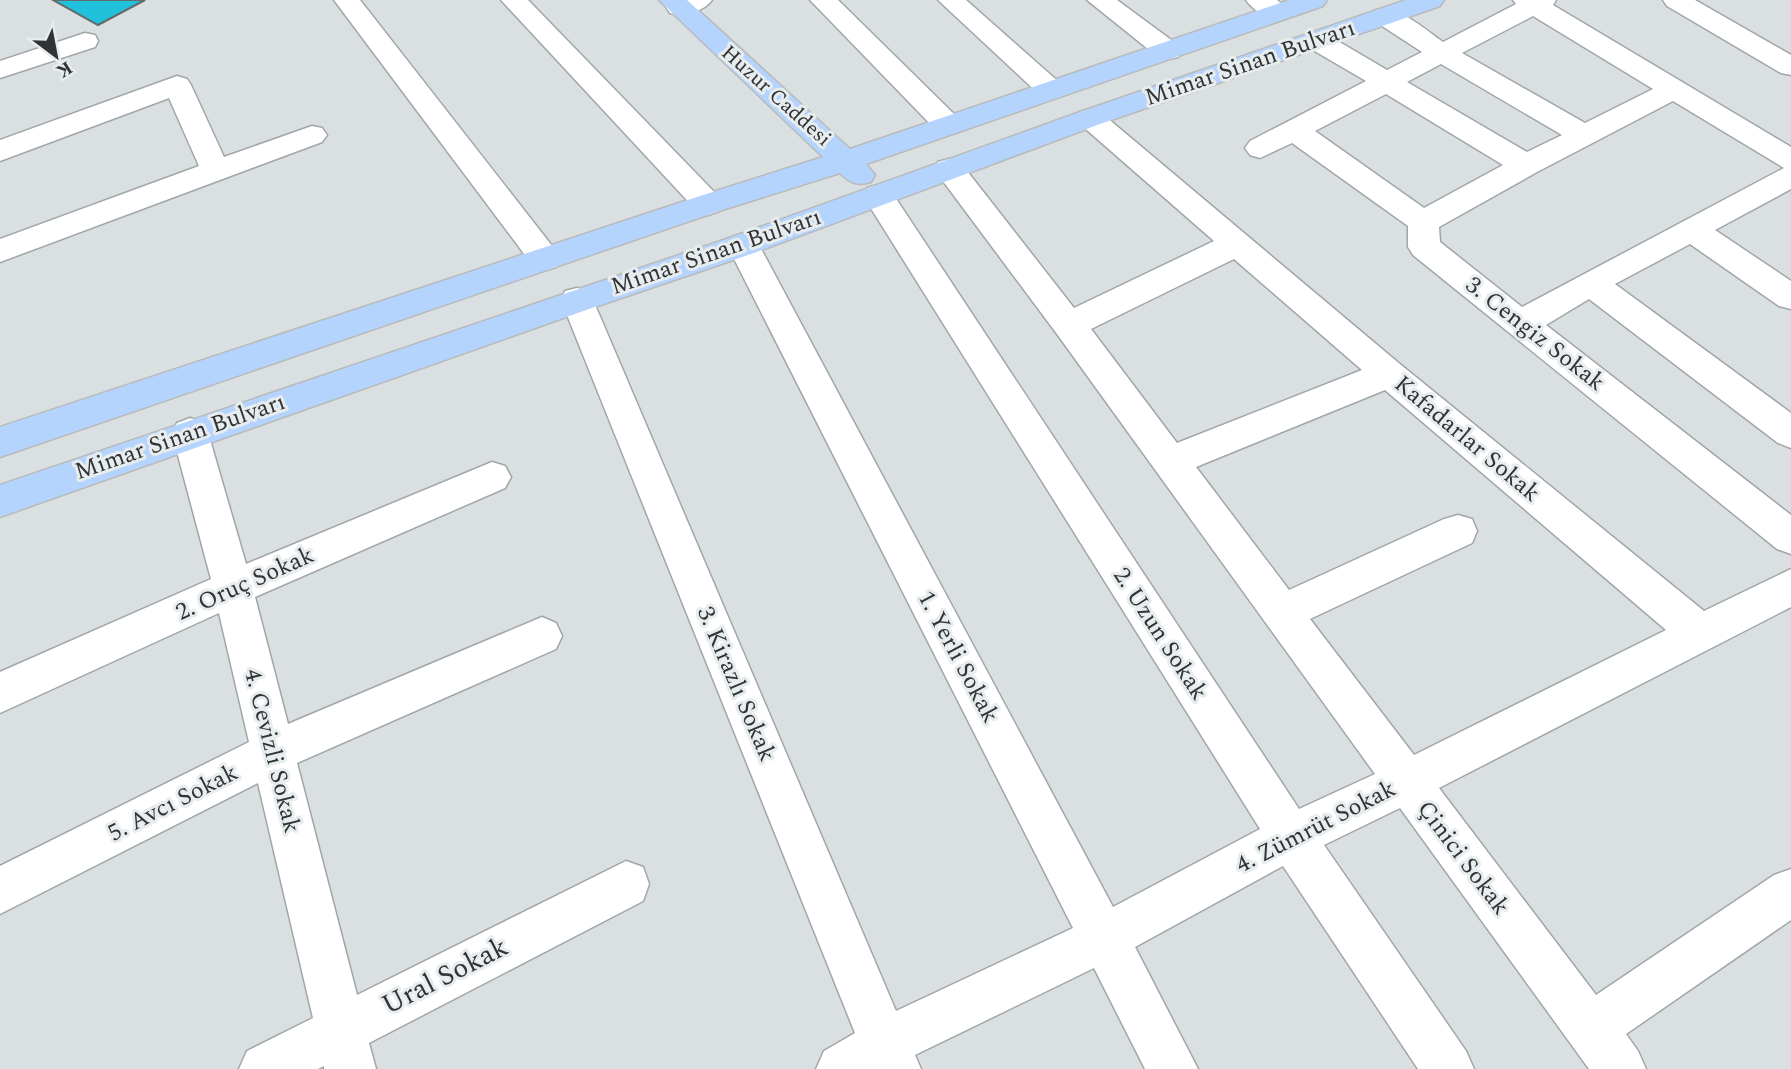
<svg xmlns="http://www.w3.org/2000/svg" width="1791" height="1069" font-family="Spectral,serif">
<rect width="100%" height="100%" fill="#dadfe2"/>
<polygon fill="#1fc2da" stroke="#64696b" stroke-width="2" points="53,0 145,0 98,25"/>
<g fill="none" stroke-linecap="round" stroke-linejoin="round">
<g stroke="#a1a6a9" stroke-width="3">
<g id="minor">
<polygon points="334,0 360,0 556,251 561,259 556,267 545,270 534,267"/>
<polygon points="501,0 528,0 719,197 723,204 719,211 708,215 697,211"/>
<path d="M674 0H712C704 12 683 16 670 13L666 7Z"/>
<polygon points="810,0 838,0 957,117 961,124 957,131 947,133 937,131"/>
<polygon points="938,0 966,0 1061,84 1065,90 1061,96 1051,99 1041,96"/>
<polygon points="1087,0 1117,0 1178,45 1182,51 1178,57 1168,59 1158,57"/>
<path d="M1246 0H1277L1291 12 1287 18C1272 21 1255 13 1246 0Z"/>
<path d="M1513 0H1556L1553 5 1791 147V189L1715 230 1791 281V309L1779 306 1690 244 1615 284 1791 413V448L1778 443 1589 299 1546 325 1791 515V554L1777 549 1413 255 1408 247V226L1292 143 1260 158 1250 155 1245 148 1250 141 1366 81 1306 46 1303 40 1306 34 1316 32 1326 34 1387 70 1422 52 1376 22 1372 16 1376 10C1399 5 1424 29 1443 42L1516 4ZM1533 16 1653 89 1585 123 1462 53ZM1441 64 1562 135 1527 152 1407 82ZM1386 94 1503 165 1424 208 1315 131ZM1673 101 1784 168 1522 307 1440 242 1439 227 1537 172Z"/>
<polygon points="1663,0 1695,0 1791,55 1791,75 1781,73 1667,6"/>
<polygon points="85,33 95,35 98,41 95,47 0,78 0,61"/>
<polygon points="177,76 187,79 191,85 224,157 312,126 322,128 327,135 322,142 0,262 0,239 199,166 169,98 0,161 0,140"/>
<path d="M1090 109 1100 112 1401 365 1704 611 1791 569V607L1439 788 1596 995 1774 875 1791 869V920L1626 1034 1638 1051 1646 1069H1589L1400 808 1324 845 1466 1051 1474 1069H1418L1283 866 1135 947 1198 1069H1145L1094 968 915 1055 921 1069H816L824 1051 855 1033 561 300 565 291 577 288 589 291 593 300 896 1011 1073 928 727 245 732 237 743 234 754 237 759 245 1113 907 1260 829 867 202 863 195 867 188 878 185 889 188 1299 809 1375 774 1057 334 934 169 938 162 949 159 960 162 1074 308 1214 241 1080 124 1076 118 1080 112ZM1234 259 1362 370 1177 443 1091 329ZM1385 390 1666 630 1414 755 1310 619 1472 543 1477 531 1472 519 1458 515 1444 519 1289 590 1196 467Z"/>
<polygon points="190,418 203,423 208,433 246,564 492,462 505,466 511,477 505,488 255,597 288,724 542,617 556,623 562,636 556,649 297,763 357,995 626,861 643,867 649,884 643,901 369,1043 376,1069 324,1069 324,1066 318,1069 239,1069 247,1051 313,1018 258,783 0,914 0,866 249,742 219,613 0,713 0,672 211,579 172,433 177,423"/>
</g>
</g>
<g stroke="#b9baba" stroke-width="3">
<g id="major">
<path d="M659 0H687L850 149 1289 0H1327L1323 6 866 164 875 175 871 182C857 186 850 183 840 173L719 211 0 457V427L697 197 823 157Z"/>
<polygon points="1406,0 1444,0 1440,6 1100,124 754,253 589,309 0,517 0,485 732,237 1080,112"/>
</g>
</g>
<use href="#minor" fill="#fff" fill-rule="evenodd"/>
<use href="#major" fill="#b4d4fe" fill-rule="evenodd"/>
</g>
<g text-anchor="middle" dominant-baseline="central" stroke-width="6" stroke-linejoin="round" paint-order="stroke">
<g font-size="21" fill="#313334" stroke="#e7ecef">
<text transform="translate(776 96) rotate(42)">Huzur Caddesi</text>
</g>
<g font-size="24" fill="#313334" stroke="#e7ecef">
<text transform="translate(1250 63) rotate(-19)">Mimar Sinan Bulvarı</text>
<text transform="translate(716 252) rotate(-19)">Mimar Sinan Bulvarı</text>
<text transform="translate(1535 334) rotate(38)">3. Cengiz Sokak</text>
<text transform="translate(180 437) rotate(-19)">Mimar Sinan Bulvarı</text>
<text transform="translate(1467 439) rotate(40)">Kafadarlar Sokak</text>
<text transform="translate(245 584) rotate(-24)">2. Oruç Sokak</text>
<text transform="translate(1160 634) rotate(57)">2. Uzun Sokak</text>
<text transform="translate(958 657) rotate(62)">1. Yerli Sokak</text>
<text transform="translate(736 684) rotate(67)">3. Kirazlı Sokak</text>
<text transform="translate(272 751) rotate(76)">4. Cevizli Sokak</text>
<text transform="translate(173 803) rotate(-27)">5. Avcı Sokak</text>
<text transform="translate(1316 827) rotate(-27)">4. Zümrüt Sokak</text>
<text transform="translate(1463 858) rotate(53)">Çinici Sokak</text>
</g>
<g font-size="28" fill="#313334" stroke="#e7ecef">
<text transform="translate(445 976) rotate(-27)">Ural Sokak</text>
</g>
</g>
<g transform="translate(56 56) rotate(148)" stroke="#e7ecef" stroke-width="5" paint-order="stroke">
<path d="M0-5L12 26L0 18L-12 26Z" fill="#313334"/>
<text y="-10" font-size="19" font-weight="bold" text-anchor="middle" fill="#313334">K</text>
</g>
</svg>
